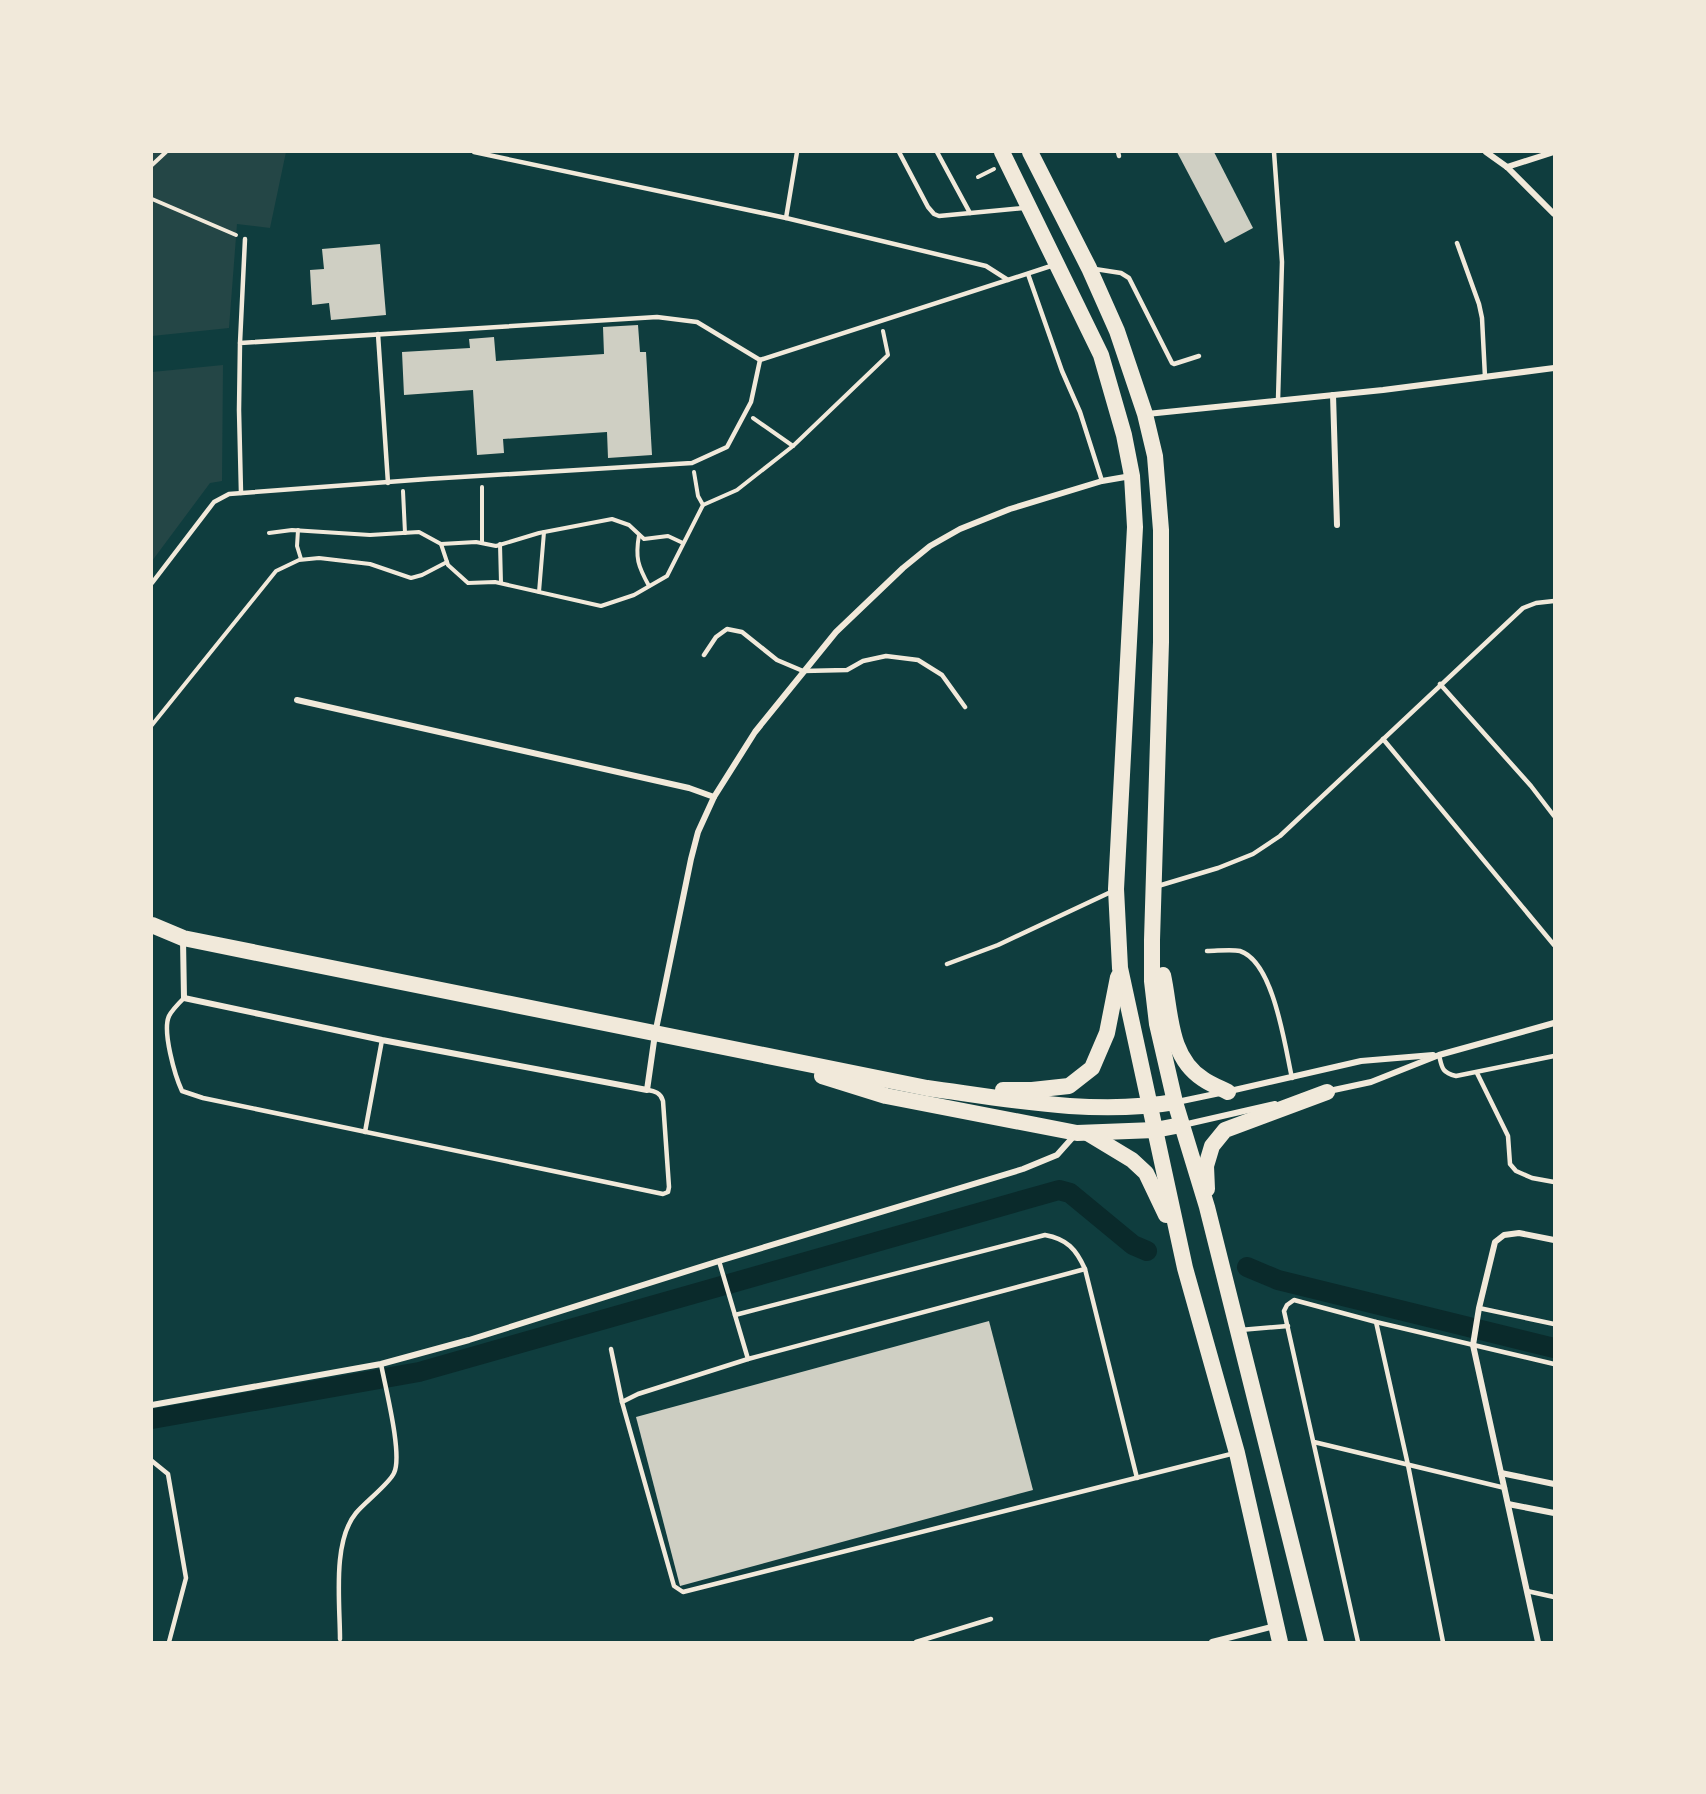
<svg xmlns="http://www.w3.org/2000/svg" width="1706" height="1794" font-family="'Noto Serif',serif">
<rect width="100%" height="100%" fill="#0f3d3e"/>
<g fill="#244646">
<polygon points="152,152 286,152 270,228 237,224 229,328 152,336"/>
<polygon points="223,365 222,481 210,483 152,561 152,372"/>
</g>
<g fill="none" stroke-linecap="round" stroke-linejoin="round">
<g stroke="#0a2a2b" stroke-width="20">
<polyline points="1247,1267 1278,1280 1554,1348"/>
<polyline points="152,1419 419,1372 1059,1190 1070,1193 1133,1245 1147,1251"/>
</g>
</g>
<g fill="#cfcfc3">
<polygon points="1177,152 1214,152 1253,228 1225,243"/>
<polygon points="380,244 386,315 331,320 329,303 312,305 310,270 324,269 322,249"/>
<polygon points="638,325 640,352 646,352 652,455 608,458 607,432 503,439 504,453 477,455 473,390 404,395 402,352 470,348 469,339 494,337 496,361 604,354 603,327"/>
<polygon points="989,1321 1033,1490 680,1586 636,1417"/>
</g>
<g fill="none" stroke-linecap="round" stroke-linejoin="round">
<g stroke="#f1e9da" stroke-width="4">
<polyline points="152,165 166,152"/>
<polyline points="978,177 994,169"/>
<polyline points="152,199 236,235"/>
<polyline points="753,418 793,446"/>
<polyline points="694,472 698,496 703,505"/>
<polyline points="482,487 482,543"/>
<polyline points="403,491 405,533"/>
<polyline points="298,530 297,546 301,559"/>
<polyline points="269,533 292,530 370,535 419,532 441,544 448,565 468,583 495,582 601,606 634,595 667,576 703,505 737,490 793,446 888,355 883,331"/>
<path d="M639 535C635 558 638 566 649 586"/>
<polyline points="441,544 476,542 496,546 539,533 612,519 629,525 644,539 668,536 683,543"/>
<polyline points="500,544 501,583"/>
<polyline points="539,592 544,532"/>
<polyline points="152,725 276,571 299,560 319,558 370,564 411,578 422,575 447,562"/>
</g>
<g stroke="#f1e9da" stroke-width="4.5">
<polyline points="474,152 786,218 986,266 1008,280"/>
<polyline points="899,152 928,207 934,214 939,216 1023,208"/>
<polyline points="937,152 970,213"/>
<polyline points="1118,152 1119,156"/>
<polyline points="1274,152 1282,262 1278,400"/>
<polyline points="786,218 797,152"/>
<polyline points="1457,243 1479,304 1482,318 1485,377"/>
<polyline points="1095,269 1121,273 1129,278 1172,363 1174,364 1199,356"/>
<polyline points="1028,274 1062,371 1080,412 1102,481"/>
<polyline points="378,334 388,483"/>
<polyline points="240,343 245,239"/>
<polyline points="760,360 1054,265"/>
<polyline points="241,493 239,410 240,343 657,317 697,322 760,360"/>
<polyline points="152,583 214,502 229,494 428,479 692,463 727,447 751,402 760,360"/>
<polyline points="704,655 716,637 727,629 742,632 777,660 803,671 847,670 863,661 886,656 918,660 942,675 965,707"/>
<polyline points="1440,684 1531,786 1554,816"/>
<polyline points="1383,739 1554,945"/>
<polyline points="1158,886 1218,868 1253,854 1280,836 1523,608 1536,603 1554,601"/>
<path d="M1207 951C1217 951 1231 949 1240 951 1274 962 1285 1047 1292 1078"/>
<polyline points="947,964 998,945 1113,891"/>
<path d="M184 998C179 1003 172 1010 169 1016 162 1031 175 1076 182 1091L203 1098 663 1194 668 1192 669 1187 663 1101C661 1093 655 1091 647 1090"/>
<path d="M1439 1055C1442 1068 1442 1073 1456 1076L1554 1056"/>
<polyline points="1477,1073 1508,1136 1510,1164 1516,1171 1532,1178 1554,1182"/>
<polyline points="365,1132 382,1040"/>
<polyline points="719,1261 748,1359"/>
<polyline points="1085,1269 748,1359 638,1394 622,1402 674,1586 683,1592 1235,1453"/>
<polyline points="1479,1308 1554,1324"/>
<path d="M735 1315 1045 1235C1067 1239 1076 1249 1085 1269L1137 1478"/>
<polyline points="1376,1322 1408,1465 1443,1642"/>
<polyline points="1240,1330 1288,1326"/>
<polyline points="611,1349 622,1402"/>
<polyline points="1314,1442 1505,1488"/>
<polyline points="152,1461 168,1474 186,1578 169,1642"/>
<polyline points="1527,1591 1554,1597"/>
<path d="M340 1639C340 1603 332 1542 356 1513 364 1503 390 1483 394 1473 403 1455 385 1386 381 1364"/>
<polyline points="916,1642 991,1619"/>
<polyline points="1358,1642 1284,1311 1287,1305 1294,1300 1376,1322 1554,1364"/>
</g>
<g stroke="#f1e9da" stroke-width="6">
<polyline points="1486,152 1507,167 1554,214"/>
<polyline points="1507,167 1554,152"/>
<polyline points="1333,395 1337,525"/>
<polyline points="1147,414 1383,390 1554,368"/>
<polyline points="297,700 689,788 714,797"/>
<polyline points="183,940 184,998 382,1040 647,1090 655,1034 691,859 698,832 714,797 755,732 836,632 903,568 930,546 960,529 1010,509 1102,481 1131,476"/>
<polyline points="1230,1091 1361,1061 1433,1055"/>
<polyline points="1329,1091 1371,1082 1439,1055 1554,1023"/>
<polyline points="1177,1102 1220,1093"/>
<polyline points="1183,1125 1275,1104"/>
<polyline points="152,1405 381,1364 469,1340 719,1261 1023,1169 1057,1155 1074,1136"/>
<polyline points="1501,1473 1554,1484"/>
<polyline points="1508,1504 1554,1513"/>
<polyline points="1212,1642 1275,1626"/>
<polyline points="1538,1642 1473,1345 1479,1308 1495,1242 1504,1235 1519,1233 1554,1240"/>
</g>
<g stroke="#f1e9da" stroke-width="16">
<polyline points="1002,152 1101,355 1124,435 1132,476 1135,527 1116,889 1120,968 1185,1268 1237,1453 1280,1642"/>
<polyline points="1030,152 1089,268 1117,331 1145,414 1155,456 1161,530 1161,642 1152,940 1152,981 1157,1024 1175,1102 1207,1207 1316,1642"/>
<path d="M152 925 183 938 927 1088C1008 1099 1093 1116 1175 1102"/>
<path d="M1163 975C1171 1011 1168 1056 1203 1079 1210 1084 1220 1088 1228 1092"/>
<polyline points="822,1076 886,1096 1077,1133 1155,1130 1181,1125"/>
<polyline points="1003,1090 1032,1090 1069,1086 1092,1068 1107,1033 1118,977"/>
<polyline points="1089,1134 1132,1160 1146,1173 1166,1215"/>
<polyline points="1207,1189 1206,1166 1212,1146 1225,1130 1327,1092"/>
</g>
</g>
<rect width="1706" height="1794" fill="none" stroke="#f1e9da" stroke-width="306"/>
</svg>
